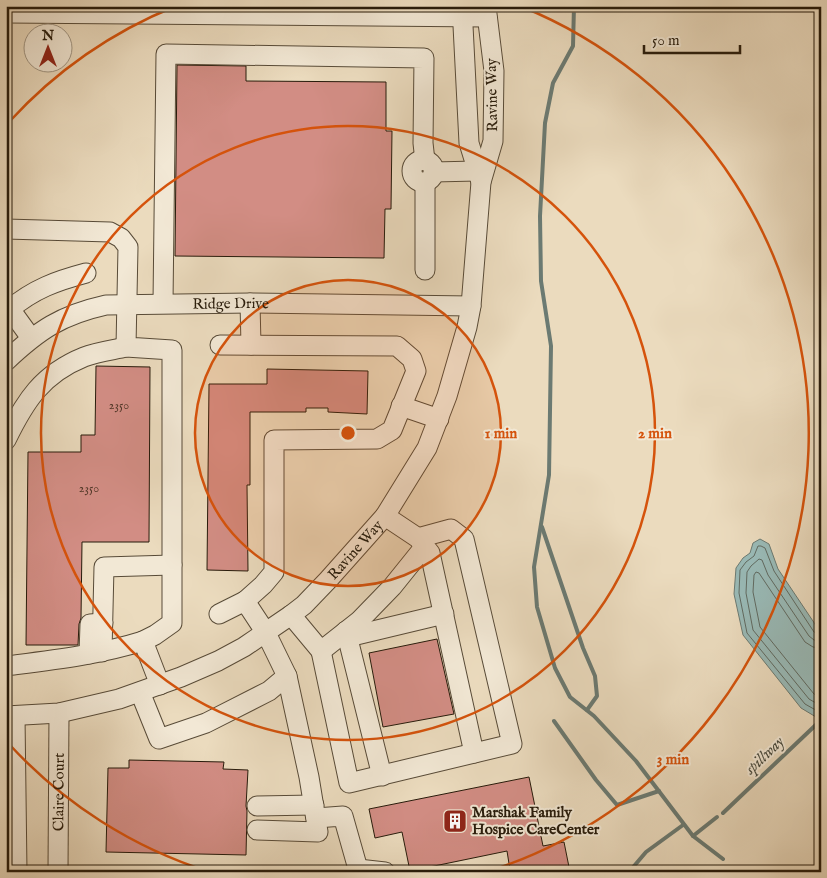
<svg xmlns="http://www.w3.org/2000/svg" width="827" height="878" font-family="'IM FELL English',serif">
<rect width="100%" height="100%" fill="#ebdbbe"/>
<filter id="stains"><feTurbulence type="fractalNoise" baseFrequency=".004" numOctaves="4"/><feColorMatrix values="0 0 0 0 .2 0 0 0 0 .09 0 0 0 0 .02 0 0 0 .5 -.17"/></filter>
<radialGradient id="worn" r=".72"><stop offset=".6" stop-color="#630" stop-opacity="0"/><stop offset="1" stop-color="#630" stop-opacity=".3"/></radialGradient>
<polygon fill="#99bab7" stroke="#6b7a72" points="760,539 769,544 778,569 821,633 821,720 801,708 743,635 734,594 736,568 743,558 750,553 753,543"/>
<g fill="none" stroke-linecap="round" stroke-linejoin="round">
<g stroke="#606a61" stroke-width="1">
<polyline points="821,635 814,632 774,571 765,548 761,546 758,546 754,556 746,562 740,570 739,593 747,633 805,704 821,713"/>
<polyline points="821,641 814,640 809,636 768,575 762,560 759,559 751,566 747,572 746,593 753,630 809,699 821,706"/>
<polyline points="821,648 813,647 805,642 759,573 756,572 754,575 753,592 760,627 814,694 821,698"/>
</g>
<g stroke="#6b7a72" stroke-width="4">
<polyline points="574,6 573,46 553,83 545,123 540,216 541,281 551,346 549,475 534,567 537,607 555,668 570,697 594,716 636,761 693,836 723,859"/>
<polyline points="542,527 583,648 595,676 597,696 587,710"/>
<polyline points="554,721 596,780 617,805 659,791"/>
<polyline points="723,813 821,720"/>
<polyline points="693,836 717,817"/>
<polyline points="736,870 739,872"/>
<polyline points="629,872 646,852 683,825"/>
</g>
</g>
<g fill="#d28d84" stroke="#271b0b">
<polygon points="177,65 246,66 246,81 386,82 386,131 392,131 391,209 385,209 384,258 175,256"/>
<polygon points="96,366 150,367 149,542 82,542 81,618 79,624 78,645 26,645 28,452 81,452 81,435 95,435"/>
<polygon points="267,369 368,371 367,414 328,412 328,408 306,408 306,412 250,412 250,485 247,485 248,571 207,570 209,384 267,384"/>
<polygon points="437,639 454,714 383,727 369,653"/>
<polygon points="129,760 224,762 223,769 248,770 246,806 247,811 246,855 106,852 108,768 129,768"/>
<polygon points="529,777 543,846 564,842 570,872 518,872 517,869 510,870 507,851 410,871 402,832 375,838 369,809"/>
</g>
<g fill="none" stroke-linecap="round" stroke-linejoin="round">
<g stroke="#584b38" stroke-width="21">
<g id="minor">
<polyline points="462,6 469,143 481,182"/>
<polyline points="6,13 487,17"/>
<circle cx="423" cy="171" r="11"/>
<polyline points="433,172 477,171"/>
<polyline points="6,229 110,232 121,238 128,247 126,347 172,350 172,623 155,635 143,641 160,685"/>
<polyline points="425,270 425,182"/>
<polyline points="163,303 166,54 424,58 423,143 425,161"/>
<polyline points="250,303 251,345"/>
<polyline points="6,309 10,309 31,338"/>
<path d="M10 309C34 289 56 281 86 273"/>
<polyline points="220,345 397,346 412,359 416,371 392,430 377,439 274,440 274,572 263,585 245,601"/>
<path id="s1" d="M6 361C39 330 61 315 106 305L250 303 471 306"/>
<polyline points="401,406 439,419"/>
<path d="M6 440C25 401 42 374 84 357 97 352 113 350 126 347"/>
<polyline points="385,516 418,538 430,553 474,753"/>
<polyline points="219,614 245,601 266,633 287,676 309,777 318,832 257,830"/>
<polyline points="291,615 321,651 359,621 392,587 425,546"/>
<polyline points="346,631 382,776"/>
<polyline points="348,637 444,614"/>
<polyline points="321,651 349,783 512,744 464,539 451,529 418,538"/>
<polyline points="102,652 104,567 172,565"/>
<polyline points="89,654 90,624 103,623"/>
<path d="M6 666C53 660 98 655 143 641"/>
<polyline points="140,692 159,739 206,723 269,691 287,676"/>
<path id="s2" d="M6 716 59 713 119 699 181 677 218 661 244 647 291 615 304 605 328 580 385 516 427 448 447 396 467 327 471 306 481 182 493 141 494 71 486 6"/>
<polyline points="15,716 17,872"/>
<polyline points="257,806 314,805"/>
<polyline points="316,818 343,816 358,869"/>
<path id="s3" d="M58 872 59 713"/>
<polyline points="355,872 358,869 385,872"/>
</g>
</g>
<use href="#minor" stroke="#f2e8d5" stroke-width="19"/>
</g>
<circle cx="348" cy="433" r="153" fill="#d5530c" fill-opacity=".12"/>
<g fill="none" stroke="#d5530c" stroke-width="2.5">
<circle cx="348" cy="433" r="153"/>
<circle cx="348" cy="433" r="307"/>
<path d="M210 872A460 460 0 0 1 9 744M9 122A460 460 0 0 1 176 6M520 6A460 460 0 0 1 486 872"/>
</g>
<defs>
<g id="building-square" transform="scale(1.25)"><rect x="-9" y="-9" width="18" height="18" rx="4" fill="#8f2418" stroke="#f2e8d5"/><path d="M-4-6H4V6H1V3H-1V6H-4ZM-2.5-4.3h1.7v1.8h-1.7ZM.8-4.3h1.7v1.8H.8ZM-2.5-1h1.7V.8h-1.7ZM.8-1h1.7V.8H.8Z" fill="#fff"/></g>
</defs>
<g fill-rule="evenodd">
<use href="#building-square" x="455" y="821"/>
</g>
<g text-anchor="middle" dominant-baseline="central" stroke-width="4" stroke-linejoin="round" paint-order="stroke">
<g font-size="12" fill="#523829">
<text x="119" y="405">2350</text>
<text x="89" y="488">2350</text>
</g>
<g font-size="15" fill="#271b0b" stroke="#f2e8d5">
<text transform="translate(492 95) rotate(-91)">Ravine Way</text>
<text stroke="none"><textPath href="#s1" startOffset="241">Ridge Drive</textPath></text>
<text stroke="none"><textPath href="#s2" startOffset="399">Ravine Way</textPath></text>
<text stroke="none"><textPath href="#s3" startOffset="80">Claire Court</textPath></text>
</g>
<g font-size="15" font-weight="bold" fill="#271b0b" stroke="#f2e8d5" text-anchor="start">
<text x="472" y="812">Marshak Family<tspan x="472" dy="17">Hospice CareCenter</tspan></text>
</g>
<g font-size="16" font-style="italic" fill="#494b3f" stroke="#f2e8d5">
<text transform="translate(765 756) rotate(-44)">spillway</text>
</g>
</g>
<circle cx="348" cy="433" r="8" fill="#d5530c" stroke="#f2e8d5" stroke-width="2.5"/>
<g font-size="15" text-anchor="middle" font-weight="bold" fill="#d5530c" stroke="#f2e8d5" stroke-width="4" stroke-linejoin="round" paint-order="stroke">
<text x="501" y="438">1 min</text>
<text x="655" y="438">2 min</text>
<text x="673" y="764">3 min</text>
</g>
<rect width="827" height="878" fill="none" stroke="#ebdbbe" stroke-width="25"/>
<rect x="8" y="8" width="812" height="863" fill="none" stroke="#271b0b" stroke-width="2.5"/>
<rect x="12" y="12" width="802" height="853" fill="none" stroke="#271b0b"/>
<g transform="translate(48 48)"><circle r="24" fill="#f2e8d5" stroke="#a19684"/>
<path d="M0-4L9 19L0 12L-9 19Z" fill="#8f2418"/>
<text y="-8" font-size="14" font-weight="bold" text-anchor="middle" fill="#271b0b">N</text>
</g>
<path d="M644 45v8h96v-8" fill="none" stroke="#271b0b" stroke-width="2.5"/>
<text x="652" y="45" font-size="15" fill="#271b0b" stroke="#f2e8d5" stroke-width="4" paint-order="stroke">50 m</text>
<rect width="100%" height="100%" filter="url(#stains)"/>
<rect width="100%" height="100%" fill="url(#worn)"/>
</svg>
